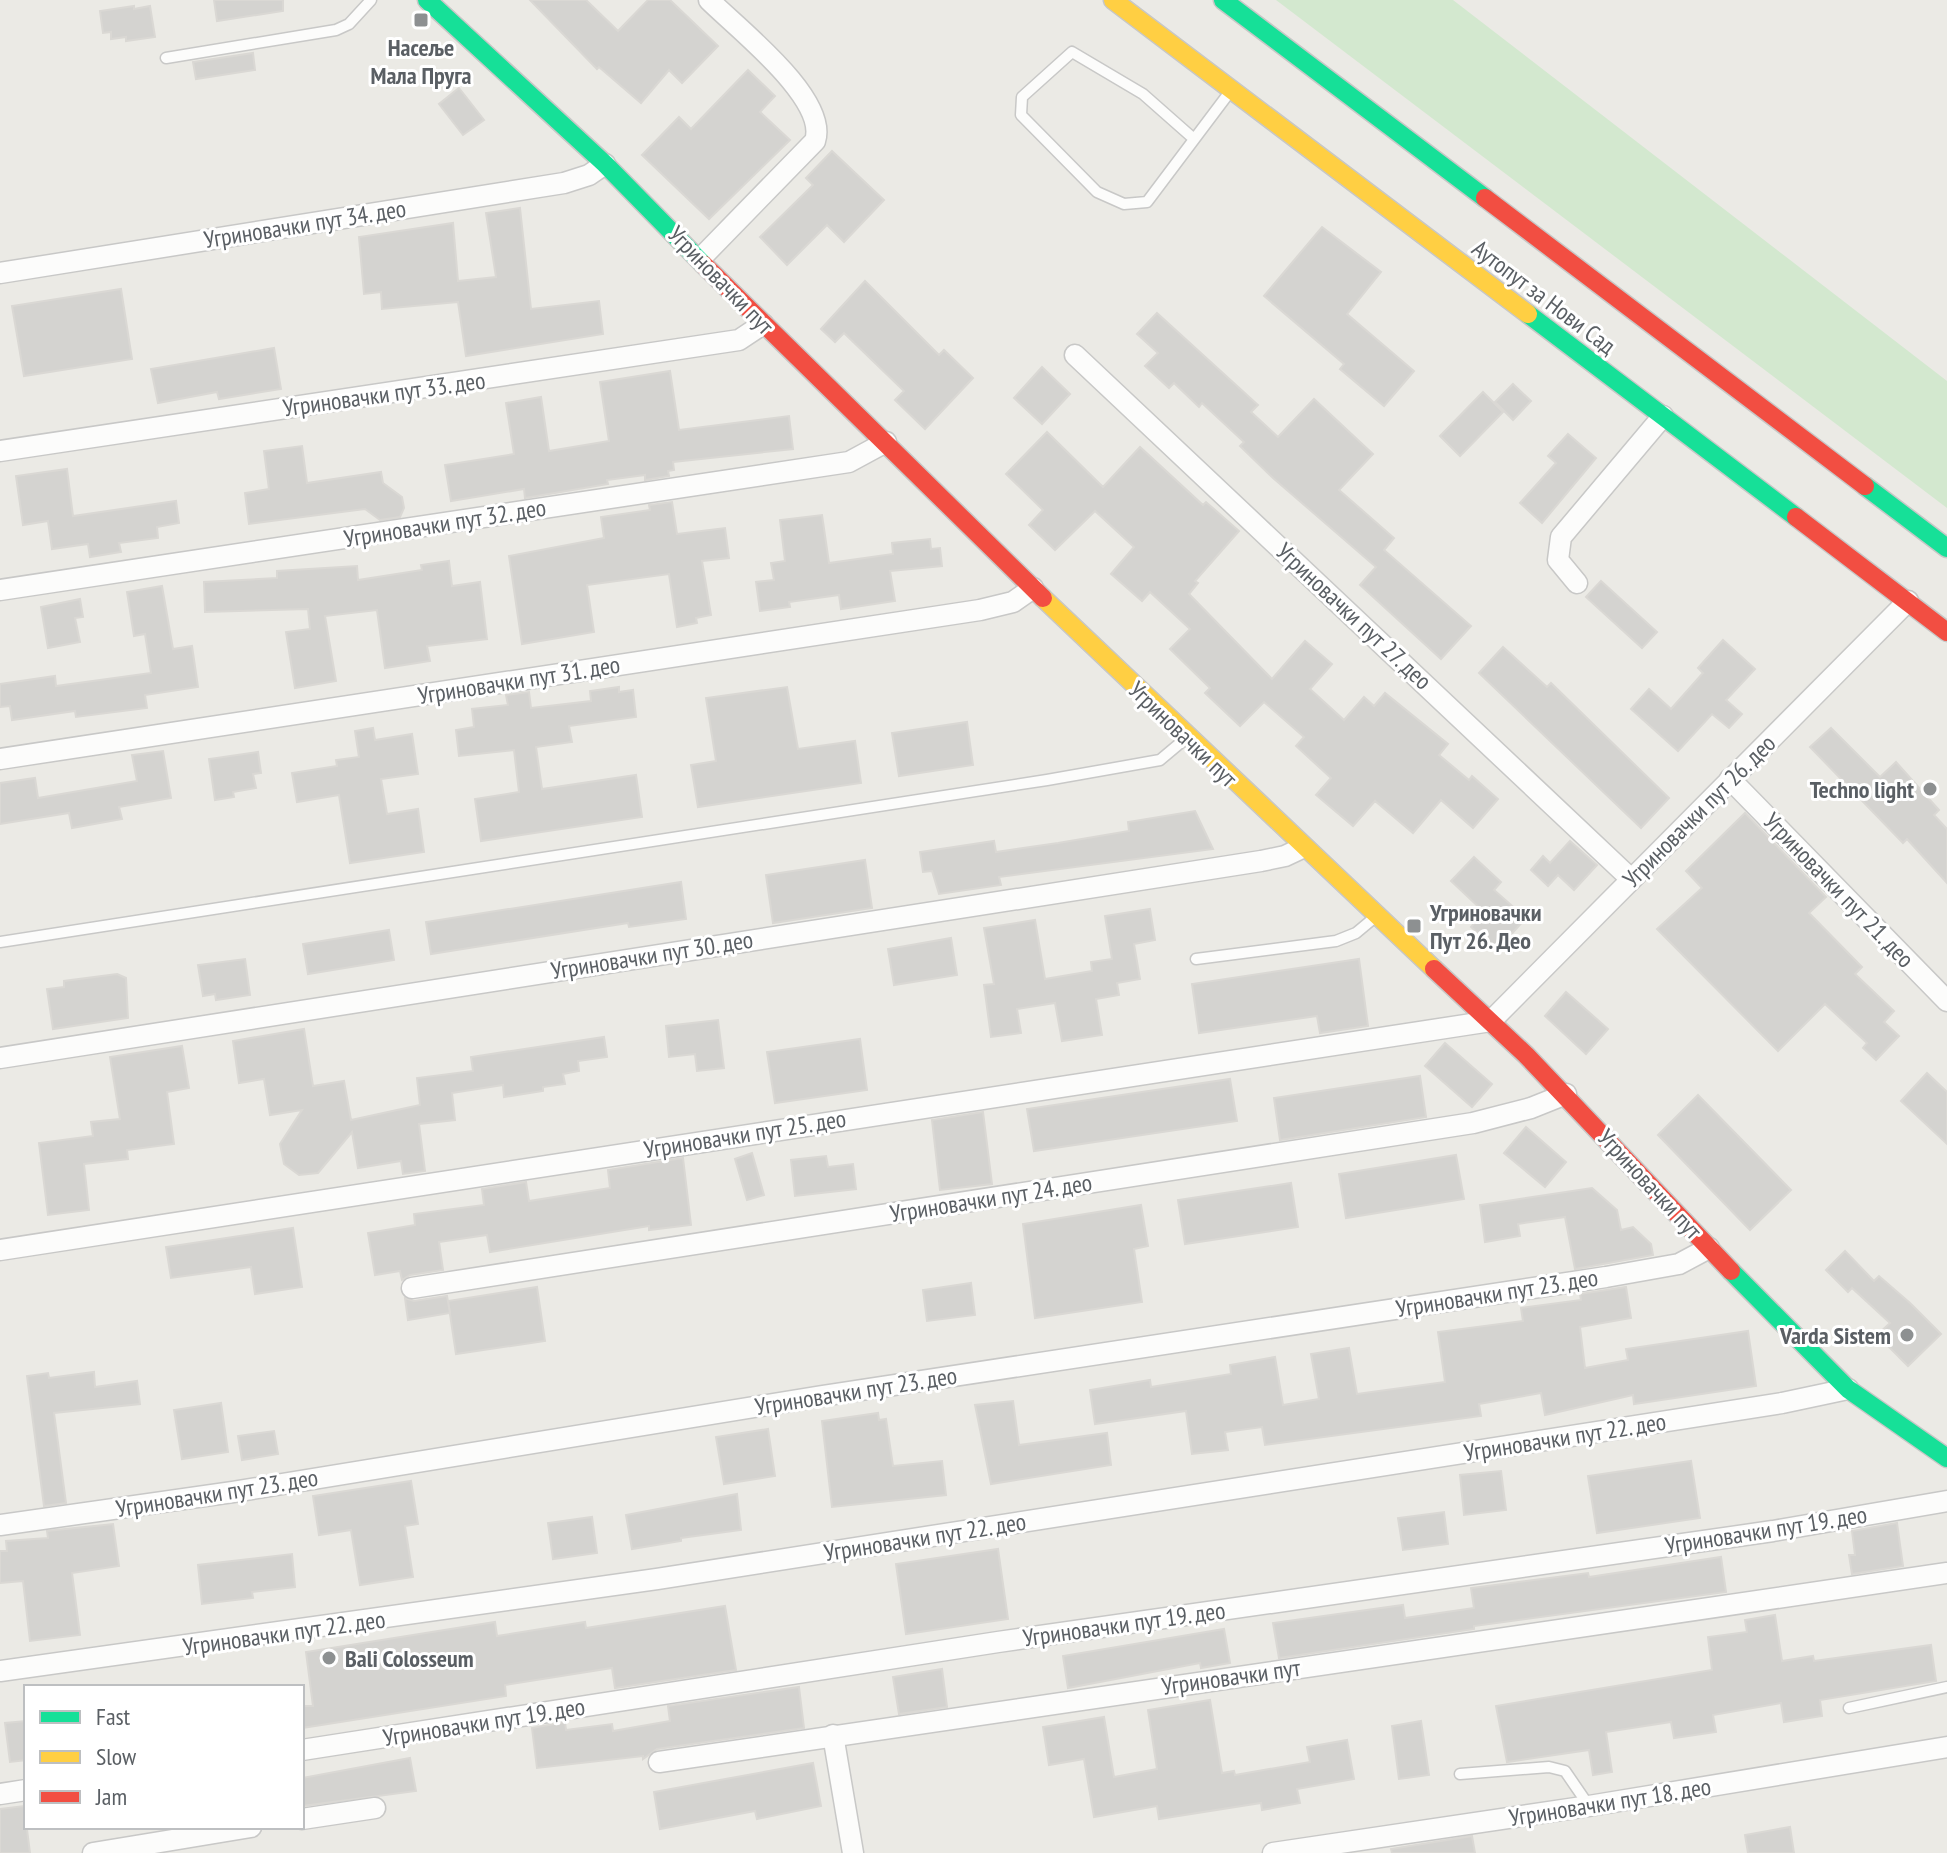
<svg xmlns="http://www.w3.org/2000/svg" width="1947" height="1853" font-family="'PT Sans Narrow',sans-serif">
<rect width="100%" height="100%" fill="#ebeae5"/>
<polygon fill="#d3e8cf" points="1276,0 1453,0 1947,381 1947,508"/>
<g fill="#d4d3d0" stroke="#dad8d4" stroke-width="2">
<polygon points="214,0 283,0 283,11 217,21"/>
<polygon points="530,0 586,0 618,31 648,0 670,0 718,46 682,83 669,70 641,103 599,67 597,69"/>
<polygon points="134,6 134,9 150,6 155,37 126,41 126,37 111,39 111,32 103,33 100,11"/>
<polygon points="253,53 255,70 196,79 193,62"/>
<polygon points="748,70 775,96 760,112 790,140 709,219 642,155 679,117 691,129"/>
<polygon points="459,88 484,120 463,135 439,104"/>
<polygon points="832,151 884,200 844,242 827,225 787,265 760,237 813,185 806,178"/>
<polygon points="520,208 531,309 599,301 603,334 466,356 458,302 382,309 381,292 364,294 359,237 453,223 458,281 496,277 486,213"/>
<polygon points="1322,227 1381,272 1347,314 1414,371 1384,406 1340,369 1344,364 1264,296"/>
<polygon points="865,281 939,355 944,350 973,378 925,429 895,400 904,391 844,333 835,342 821,329"/>
<polygon points="121,289 132,359 24,376 12,306"/>
<polygon points="1157,313 1258,405 1251,412 1278,437 1314,399 1373,454 1339,490 1394,538 1384,550 1471,626 1441,659 1360,585 1376,567 1273,478 1240,446 1244,442 1202,403 1199,407 1174,383 1169,388 1145,366 1158,353 1137,334"/>
<polygon points="274,348 281,389 219,399 217,392 158,403 151,369"/>
<polygon points="1042,367 1070,394 1042,424 1014,398"/>
<polygon points="670,371 679,430 789,416 793,449 673,462 674,470 668,471 669,476 645,480 645,475 607,480 608,484 525,498 524,489 451,501 445,465 514,454 506,403 541,397 549,451 609,441 600,382"/>
<polygon points="1513,384 1531,401 1513,420 1495,402"/>
<polygon points="1483,392 1503,412 1460,456 1440,436"/>
<polygon points="1047,432 1103,487 1140,447 1203,505 1206,502 1239,531 1195,581 1198,583 1189,594 1272,679 1305,641 1332,664 1310,689 1344,720 1364,697 1374,706 1385,693 1448,744 1439,755 1469,780 1472,776 1498,799 1473,828 1441,800 1413,833 1375,801 1353,826 1316,795 1331,778 1296,746 1304,737 1264,702 1240,726 1205,693 1210,688 1170,649 1190,629 1150,592 1142,601 1111,574 1134,547 1095,511 1055,550 1029,525 1043,510 1006,474"/>
<polygon points="1568,434 1596,458 1542,523 1520,503 1556,463 1548,456"/>
<polygon points="302,446 307,483 381,472 383,483 402,497 404,508 400,517 380,520 365,509 249,524 245,493 269,489 264,451"/>
<polygon points="67,469 73,516 176,501 179,523 157,527 158,538 119,543 121,552 90,557 88,544 52,549 48,521 23,525 16,476"/>
<polygon points="672,502 677,534 725,528 729,558 702,561 711,615 696,618 697,623 677,627 669,574 587,585 594,632 522,644 509,556 604,538 601,517 650,510 649,505"/>
<polygon points="822,515 829,563 893,554 892,543 930,539 931,549 940,548 942,566 890,571 895,601 841,609 839,595 789,602 790,607 760,611 756,582 774,580 771,563 785,561 780,520"/>
<polygon points="449,561 452,586 480,582 487,639 427,646 430,661 385,668 377,610 325,616 336,681 295,688 286,632 310,629 308,609 205,612 204,582 277,578 277,571 357,566 358,580 422,570 421,565"/>
<polygon points="1601,581 1657,632 1642,648 1586,597"/>
<polygon points="162,586 173,649 192,646 198,687 145,695 147,708 76,717 75,711 12,720 10,706 0,707 0,684 55,676 56,686 151,673 145,634 134,636 127,592"/>
<polygon points="80,599 83,617 75,618 80,642 48,648 41,607"/>
<polygon points="1723,640 1755,669 1726,700 1742,714 1729,728 1712,714 1678,751 1631,709 1649,689 1671,709 1703,673 1698,668"/>
<polygon points="1503,647 1547,687 1551,683 1669,798 1641,828 1479,673"/>
<polygon points="619,687 619,692 633,690 636,717 569,726 572,742 536,747 542,789 636,775 642,817 481,841 475,799 519,792 514,750 459,756 456,730 474,727 472,709 508,705 506,695 529,692 531,708 591,701 590,691"/>
<polygon points="787,687 798,749 855,741 861,783 698,807 691,765 716,761 706,698"/>
<polygon points="967,722 973,765 899,776 892,733"/>
<polygon points="373,728 375,740 412,734 418,774 381,779 387,814 418,809 424,852 350,863 339,795 297,802 292,773 337,766 336,760 359,757 355,731"/>
<polygon points="1831,728 1880,777 1896,762 1939,810 1934,815 1947,829 1947,883 1907,839 1903,843 1810,747"/>
<polygon points="163,751 171,798 119,807 122,819 72,828 69,813 0,824 0,783 35,778 38,798 137,781 132,755"/>
<polygon points="258,752 261,773 253,774 256,788 233,792 234,797 215,800 209,759"/>
<polygon points="1195,811 1213,849 999,877 1001,885 939,894 932,871 923,872 920,852 994,841 996,852 1058,843 1129,831 1128,822"/>
<polygon points="1745,813 1826,897 1809,913 1862,967 1855,974 1894,1011 1884,1022 1899,1036 1876,1060 1863,1048 1867,1043 1825,1004 1778,1051 1657,929 1702,888 1686,871"/>
<polygon points="1570,841 1597,865 1574,890 1558,875 1548,886 1531,870 1543,856 1550,863"/>
<polygon points="1474,857 1501,882 1494,890 1526,918 1497,950 1471,927 1484,912 1451,881"/>
<polygon points="865,860 872,908 773,923 766,875"/>
<polygon points="681,882 686,919 629,927 628,923 431,954 426,922"/>
<polygon points="1150,909 1155,940 1134,944 1140,979 1117,983 1119,995 1096,999 1102,1035 1062,1041 1055,1003 1017,1009 1021,1033 991,1037 984,985 994,984 984,928 1035,920 1045,979 1092,971 1091,962 1112,959 1105,916"/>
<polygon points="389,930 394,960 308,974 303,944"/>
<polygon points="951,938 957,975 894,985 888,949"/>
<polygon points="245,959 250,995 216,1000 215,994 203,996 198,965"/>
<polygon points="1359,959 1368,1026 1320,1033 1317,1016 1199,1033 1192,984"/>
<polygon points="117,974 126,978 128,1018 53,1029 47,989 64,987 64,981"/>
<polygon points="1566,992 1608,1029 1586,1054 1545,1016"/>
<polygon points="718,1020 724,1068 697,1071 695,1054 669,1057 666,1026"/>
<polygon points="304,1029 313,1086 344,1081 351,1120 420,1105 417,1078 473,1071 471,1057 604,1037 607,1057 578,1061 579,1071 563,1074 565,1084 543,1087 543,1091 504,1097 503,1085 452,1093 455,1120 419,1124 425,1171 403,1174 401,1161 358,1168 352,1132 318,1173 299,1175 284,1164 280,1144 302,1110 270,1115 264,1079 239,1083 233,1041"/>
<polygon points="860,1039 867,1090 775,1103 767,1052"/>
<polygon points="1445,1043 1492,1084 1472,1107 1425,1066"/>
<polygon points="182,1046 189,1088 167,1092 174,1144 127,1150 128,1159 84,1164 89,1210 48,1215 39,1143 93,1136 91,1122 120,1119 110,1057"/>
<polygon points="1927,1073 1947,1092 1947,1144 1901,1101"/>
<polygon points="1420,1076 1426,1117 1280,1140 1274,1098"/>
<polygon points="1230,1079 1237,1121 1034,1151 1027,1109"/>
<polygon points="1698,1095 1791,1190 1750,1230 1658,1135"/>
<polygon points="983,1112 992,1184 940,1190 932,1120"/>
<polygon points="1526,1127 1566,1162 1545,1187 1504,1153"/>
<polygon points="752,1153 764,1195 747,1200 735,1159"/>
<polygon points="1456,1155 1464,1199 1346,1218 1339,1174"/>
<polygon points="826,1156 828,1167 853,1164 856,1189 795,1196 791,1160"/>
<polygon points="683,1158 691,1225 649,1230 649,1226 490,1252 487,1235 439,1242 443,1270 410,1275 402,1280 400,1271 375,1275 368,1233 415,1225 414,1214 484,1205 482,1189 526,1182 529,1201 610,1188 608,1170"/>
<polygon points="1291,1183 1298,1227 1185,1244 1178,1200"/>
<polygon points="1592,1188 1617,1210 1621,1230 1633,1227 1651,1244 1653,1255 1575,1269 1565,1217 1518,1224 1520,1236 1485,1242 1480,1205"/>
<polygon points="1141,1205 1148,1246 1134,1249 1142,1302 1035,1318 1023,1224"/>
<polygon points="293,1228 302,1287 255,1294 251,1267 171,1278 166,1247"/>
<polygon points="1845,1251 1874,1281 1879,1276 1910,1303 1941,1334 1908,1366 1877,1335 1890,1323 1852,1288 1848,1292 1826,1270"/>
<polygon points="971,1283 975,1315 927,1321 923,1290"/>
<polygon points="537,1287 545,1341 456,1354 448,1301"/>
<polygon points="1626,1287 1631,1318 1580,1327 1585,1368 1628,1360 1626,1349 1748,1331 1756,1386 1634,1404 1633,1395 1545,1415 1541,1393 1479,1404 1481,1416 1265,1445 1262,1427 1225,1432 1228,1450 1192,1454 1186,1411 1095,1424 1090,1390 1150,1380 1151,1387 1231,1374 1230,1365 1275,1357 1283,1405 1319,1399 1311,1354 1349,1348 1357,1394 1445,1382 1438,1332 1523,1321 1521,1308 1581,1300 1580,1294"/>
<polygon points="447,1296 450,1313 408,1320 405,1298 414,1301"/>
<polygon points="94,1372 95,1387 137,1381 140,1404 54,1413 66,1503 44,1506 27,1376 48,1373 49,1378"/>
<polygon points="1013,1401 1019,1445 1107,1433 1111,1465 991,1484 975,1405"/>
<polygon points="221,1403 228,1452 182,1459 174,1410"/>
<polygon points="878,1413 879,1420 886,1419 893,1466 942,1461 946,1495 832,1507 822,1421"/>
<polygon points="768,1429 775,1476 724,1484 716,1437"/>
<polygon points="274,1431 278,1454 242,1460 238,1436"/>
<polygon points="1691,1461 1700,1518 1597,1533 1588,1476"/>
<polygon points="1501,1471 1506,1510 1464,1515 1460,1475"/>
<polygon points="411,1481 418,1524 405,1526 413,1577 360,1585 351,1530 319,1535 313,1496"/>
<polygon points="737,1494 741,1530 681,1538 681,1541 632,1549 626,1515"/>
<polygon points="1444,1512 1448,1544 1403,1550 1398,1518"/>
<polygon points="592,1517 597,1553 553,1559 548,1523"/>
<polygon points="1897,1523 1903,1566 1852,1574 1849,1555 1855,1555 1852,1531"/>
<polygon points="113,1524 119,1566 72,1573 80,1635 30,1641 23,1581 0,1583 0,1551 7,1551 6,1541 48,1538 47,1531"/>
<polygon points="998,1549 1008,1619 906,1634 896,1564"/>
<polygon points="292,1554 295,1587 252,1592 253,1598 202,1604 198,1565"/>
<polygon points="1721,1557 1726,1592 1474,1626 1474,1629 1279,1658 1273,1623 1403,1605 1405,1618 1474,1608 1471,1588 1588,1573 1589,1577"/>
<polygon points="725,1606 736,1670 615,1688 612,1668 505,1685 506,1696 302,1728 302,1706 313,1706 306,1652 495,1622 497,1636 585,1622 586,1628"/>
<polygon points="1775,1615 1782,1661 1813,1656 1814,1661 1931,1645 1936,1681 1820,1700 1822,1716 1784,1722 1781,1703 1713,1715 1716,1732 1674,1738 1671,1722 1606,1732 1612,1772 1593,1775 1589,1750 1507,1762 1496,1706 1712,1670 1708,1637 1747,1632 1745,1620"/>
<polygon points="1224,1629 1230,1663 1201,1668 1200,1663 1068,1688 1063,1656"/>
<polygon points="942,1669 947,1707 899,1714 893,1677"/>
<polygon points="799,1687 804,1728 657,1749 643,1759 643,1756 537,1768 532,1728 565,1722 566,1730 612,1724 613,1731 670,1721 668,1706"/>
<polygon points="1210,1700 1222,1773 1234,1771 1235,1775 1310,1762 1307,1747 1347,1740 1354,1779 1297,1789 1300,1803 1262,1810 1261,1803 1159,1819 1157,1806 1094,1817 1084,1759 1049,1765 1043,1727 1104,1717 1114,1777 1157,1769 1148,1710"/>
<polygon points="26,1721 26,1760 10,1762 5,1723"/>
<polygon points="1421,1721 1429,1775 1399,1779 1392,1726"/>
<polygon points="410,1758 416,1791 302,1806 302,1778"/>
<polygon points="813,1763 821,1806 757,1819 755,1811 660,1829 654,1792"/>
<polygon points="24,1806 30,1853 0,1853 0,1809"/>
<polygon points="1790,1827 1794,1853 1748,1853 1745,1835"/>
<polygon points="1472,1836 1475,1853 1392,1853 1391,1849"/>
</g>
<g fill="none" stroke-linecap="round" stroke-linejoin="round">
<g stroke="#c8c8c7" stroke-width="13">
<g id="lane">
<polyline points="166,58 336,30 349,24 371,0"/>
<polyline points="1194,139 1143,94 1072,52 1022,97 1021,115 1097,192 1124,204 1147,202 1229,93"/>
<polyline points="0,942 1047,780 1160,760 1185,739"/>
<polyline points="1196,959 1336,941 1356,933 1374,918"/>
<polyline points="1849,1708 1947,1687"/>
<polyline points="1460,1774 1549,1767 1565,1771 1589,1806"/>
</g>
</g>
<g stroke="#c8c8c7" stroke-width="23">
<g id="street">
<path d="M701 258 815 141C829 99 737 28 709 0"/>
<polyline points="0,273 564,183 589,175 605,164"/>
<polyline points="1075,355 1631,879"/>
<polyline points="0,451 739,340 763,324"/>
<polyline points="1577,583 1558,560 1561,537 1663,416"/>
<polyline points="0,590 849,462 886,442"/>
<polyline points="0,759 980,610 1013,602 1033,588"/>
<polyline points="1730,779 1947,1001"/>
<polyline points="0,1058 1261,861 1285,856 1302,848"/>
<polyline points="0,1250 1491,1021 1908,601"/>
<polyline points="412,1288 1473,1123 1531,1108 1566,1094"/>
<polyline points="0,1525 233,1492 822,1396 1606,1277 1679,1264 1709,1248"/>
<polyline points="0,1671 657,1579 1782,1403 1848,1389"/>
<polyline points="833,1735 853,1853"/>
<polyline points="302,1750 998,1642 1773,1531 1947,1501"/>
<polyline points="659,1762 1947,1573"/>
<polyline points="0,1794 26,1790"/>
<polyline points="302,1819 375,1808"/>
<polyline points="93,1853 251,1827"/>
<polyline points="1273,1853 1589,1806 1947,1747"/>
</g>
</g>
<g stroke="#c7c7c6" stroke-width="21">
<g id="fast">
<polyline points="427,0 605,164 703,264"/>
<polyline points="1223,0 1485,198"/>
<polyline points="1528,314 1796,517"/>
<polyline points="1865,486 1947,548"/>
<polyline points="1731,1271 1848,1389 1947,1458"/>
</g>
</g>
<g stroke="#c7c7c6" stroke-width="21">
<g id="slow">
<polyline points="1113,0 1528,314"/>
<polyline points="1043,598 1434,969"/>
</g>
</g>
<g stroke="#c7c7c6" stroke-width="21">
<g id="jam">
<polyline points="1485,198 1865,486"/>
<polyline points="703,264 1043,598"/>
<polyline points="1796,517 1947,632"/>
<polyline points="1434,969 1526,1055 1731,1271"/>
</g>
</g>
<use href="#lane" stroke="#fcfcfb" stroke-width="10"/>
<use href="#street" stroke="#fcfcfb" stroke-width="20"/>
<use href="#fast" stroke="#16e098" stroke-width="18"/>
<use href="#slow" stroke="#ffcf43" stroke-width="18"/>
<use href="#jam" stroke="#f24e42" stroke-width="18"/>
</g>
<g fill="#8d9091" stroke="#fff" stroke-width="3">
<rect x="413" y="12" width="16" height="16" rx="4"/>
<circle cx="1930" cy="789" r="8"/>
<rect x="1406" y="918" width="16" height="16" rx="4"/>
<circle cx="1907" cy="1335" r="8"/>
<circle cx="329" cy="1658" r="8"/>
</g>
<g text-anchor="middle" dominant-baseline="central" stroke-width="6" stroke-linejoin="round" paint-order="stroke">
<g font-size="24" font-weight="bold" fill="#5a5f64" stroke="#fff" text-anchor="end">
<text x="421" y="47" text-anchor="middle">Насеље<tspan x="421" dy="28">Мала Пруга</tspan></text>
<text x="1914" y="789">Techno light</text>
<text x="1430" y="912" text-anchor="start">Угриновачки<tspan x="1430" dy="28">Пут 26. Део</tspan></text>
<text x="1891" y="1335">Varda Sistem</text>
<text x="345" y="1658" text-anchor="start">Bali Colosseum</text>
</g>
<g font-size="24" fill="#5a5f64" stroke="#fff">
<text transform="translate(305 224) rotate(-9)">Угриновачки пут 34. део</text>
<text transform="translate(721 280) rotate(46)">Угриновачки пут</text>
<text transform="translate(1544 297) rotate(37)">Аутопут за Нови Сад</text>
<text transform="translate(384 394) rotate(-8)">Угриновачки пут 33. део</text>
<text transform="translate(445 523) rotate(-9)">Угриновачки пут 32. део</text>
<text transform="translate(1354 616) rotate(43)">Угриновачки пут 27. део</text>
<text transform="translate(519 680) rotate(-9)">Угриновачки пут 31. део</text>
<text transform="translate(1183 734) rotate(44)">Угриновачки пут</text>
<text transform="translate(1699 811) rotate(-45)">Угриновачки пут 26. део</text>
<text transform="translate(1839 890) rotate(46)">Угриновачки пут 21. део</text>
<text transform="translate(652 955) rotate(-9)">Угриновачки пут 30. део</text>
<text transform="translate(745 1134) rotate(-9)">Угриновачки пут 25. део</text>
<text transform="translate(1650 1184) rotate(47)">Угриновачки пут</text>
<text transform="translate(991 1198) rotate(-9)">Угриновачки пут 24. део</text>
<text transform="translate(1497 1293) rotate(-9)">Угриновачки пут 23. део</text>
<text transform="translate(856 1391) rotate(-9)">Угриновачки пут 23. део</text>
<text transform="translate(1565 1437) rotate(-9)">Угриновачки пут 22. део</text>
<text transform="translate(217 1493) rotate(-9)">Угриновачки пут 23. део</text>
<text transform="translate(1766 1530) rotate(-9)">Угриновачки пут 19. део</text>
<text transform="translate(925 1537) rotate(-9)">Угриновачки пут 22. део</text>
<text transform="translate(1124 1624) rotate(-8)">Угриновачки пут 19. део</text>
<text transform="translate(284 1633) rotate(-8)">Угриновачки пут 22. део</text>
<text transform="translate(1231 1677) rotate(-8)">Угриновачки пут</text>
<text transform="translate(484 1722) rotate(-9)">Угриновачки пут 19. део</text>
<text transform="translate(1610 1802) rotate(-9)">Угриновачки пут 18. део</text>
</g>
</g>
<rect x="24" y="1685" width="280" height="144" fill="#ffffff" stroke="#bdbfc1" stroke-width="2"/>
<rect x="40" y="1711" width="40" height="12" fill="#16e098" stroke="#bdbfc1" stroke-width="2"/>
<text x="96" y="1725" font-size="24" fill="#5a5f64">Fast</text>
<rect x="40" y="1751" width="40" height="12" fill="#ffcf43" stroke="#bdbfc1" stroke-width="2"/>
<text x="96" y="1765" font-size="24" fill="#5a5f64">Slow</text>
<rect x="40" y="1791" width="40" height="12" fill="#f24e42" stroke="#bdbfc1" stroke-width="2"/>
<text x="96" y="1805" font-size="24" fill="#5a5f64">Jam</text>
</svg>
